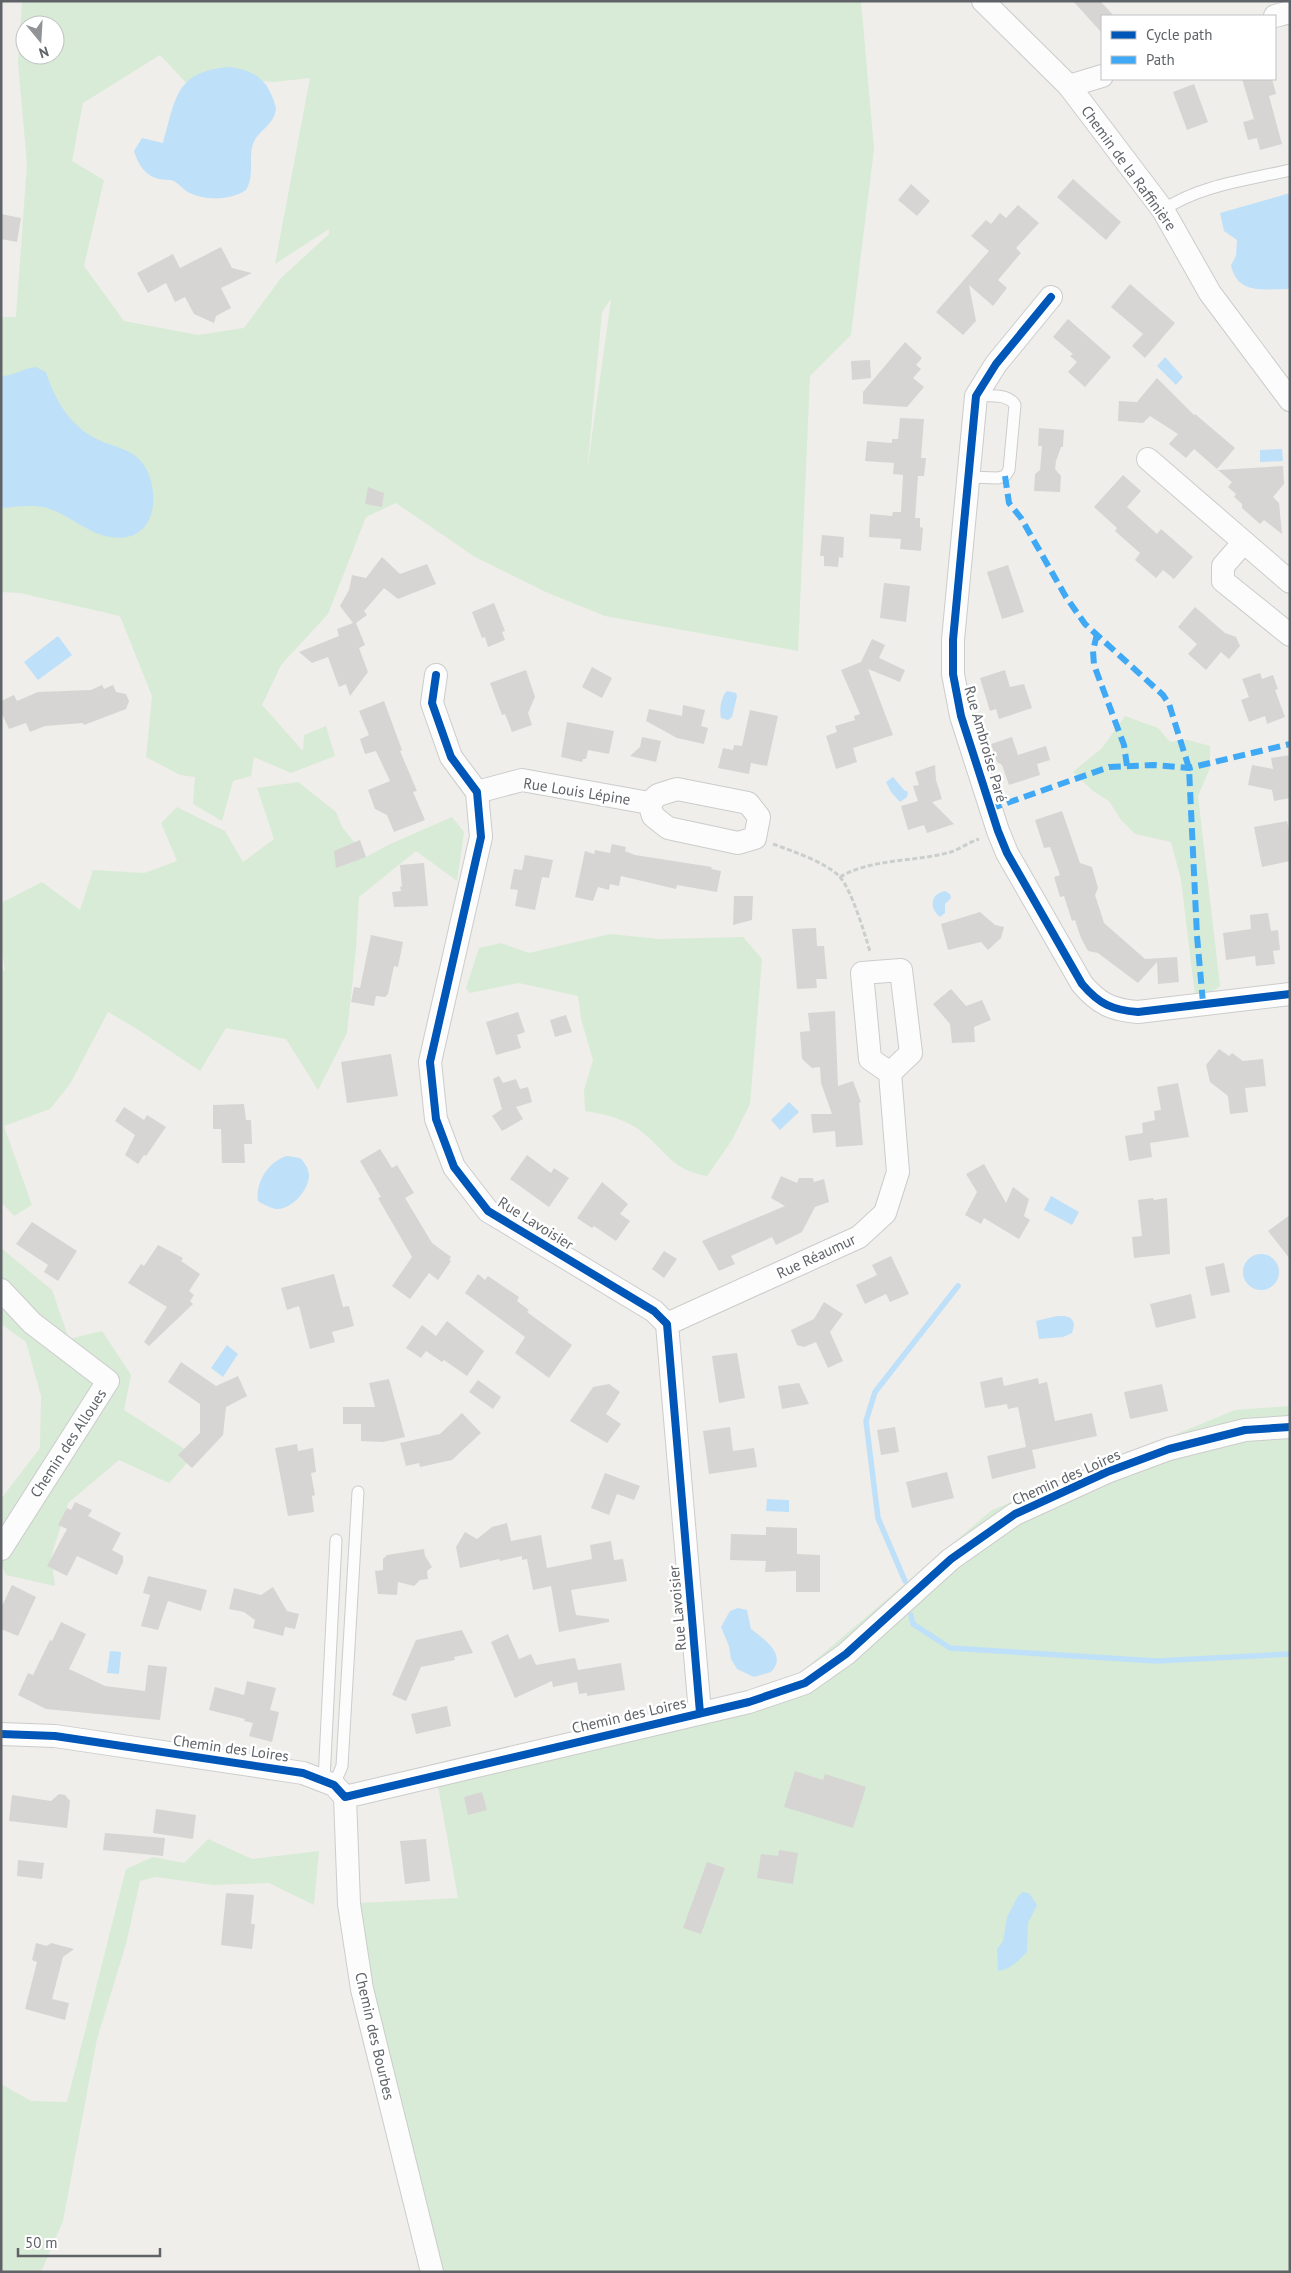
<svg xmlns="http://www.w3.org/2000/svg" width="1291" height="2273" font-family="'PT Sans',sans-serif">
<rect width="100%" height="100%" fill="#efeeea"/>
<g fill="#d8ebd6" fill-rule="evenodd">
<path d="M22 1H861L874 149 851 335 810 376 798 651 605 616 548 593 475 557 396 503 366 517 328 614 281 665 262 705 303 751 304 735 326 726 335 756 291 773 254 757 251 776 233 781 222 821 193 804 195 777 180 775 146 757 152 696 120 616 20 593 1 592V317H16L27 164 18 63ZM25 25H55V55H25ZM160 55 191 88 241 79 274 82 310 78 275 264 329 229V234L281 278 244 328 198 335 124 321 84 266 104 180 72 161 83 103ZM610 300H611L587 471 602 312Z"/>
<polygon points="1125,716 1158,728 1170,742 1188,740 1210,746 1210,768 1198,796 1220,986 1211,992 1195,995 1181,880 1171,842 1135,834 1121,820 1109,801 1093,791 1073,772 1102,748"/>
<polygon points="298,782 336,812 342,827 366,857 388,845 452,817 464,832 457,881 416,851 359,897 356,949 347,1033 318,1090 286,1039 226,1028 200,1071 137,1029 108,1012 70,1084 50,1109 4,1126 32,1205 14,1216 1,1202 1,969 5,971 1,945 1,903 42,882 80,910 93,870 144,873 177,861 161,823 177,807 225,831 243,862 274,839 257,788"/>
<path d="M610 934 660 939 743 937 762 959 750 1104 732 1140 707 1176C672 1170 667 1152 642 1132 626 1119 605 1114 585 1111L584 1090 593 1060 581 1019 578 996 519 983 470 993 466 988 479 948 501 943 529 953Z"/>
<polygon points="1,1248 52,1290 69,1339 102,1331 131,1375 124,1410 194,1455 169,1483 119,1460 68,1503 51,1557 55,1586 6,1575 1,1564 1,1499 40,1448 41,1396 26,1342 1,1324"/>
<polygon points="1290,1406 1290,2272 422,2272 341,1904 458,1898 436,1775 725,1699 799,1674 992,1510 1235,1410"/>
<polygon points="208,1839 252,1859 319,1851 314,1905 269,1883 213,1885 156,1877 140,1881 126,1944 97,2039 63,2221 41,2272 1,2272 1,2084 31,2101 67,2102 126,1869 153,1857 184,1863"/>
</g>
<g fill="#bfe0f9">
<path d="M230 67C258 71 269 82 276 108 275 125 258 130 253 144 248 159 255 175 246 190 230 201 203 201 186 191 182 188 179 184 174 181 169 179 164 180 159 179 145 176 138 164 134 151L142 138 163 143C176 98 175 71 230 67Z"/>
<path d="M1290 193V287L1288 289C1264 289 1237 295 1231 265L1236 256 1237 240 1224 231 1220 213Z"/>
<polygon points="1165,357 1183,377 1176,385 1157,366"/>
<path d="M36 367 46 372C54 399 71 427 97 439 112 447 130 448 141 461 158 481 161 530 127 537 97 543 73 516 47 508 33 504 15 507 1 508V376C14 376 23 368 36 367Z"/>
<polygon points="1282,449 1283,461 1260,462 1260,450"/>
<polygon points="58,636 72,655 38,680 24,662"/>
<path d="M727 691 736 693 737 696 732 717 728 720 721 718C719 710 721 696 727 691Z"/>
<polygon points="893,777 904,790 908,792 907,797 900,802 891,792 886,782"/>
<path d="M945 891 950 894 951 898 945 904V913L940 917C929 908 930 894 945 891Z"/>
<polygon points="789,1102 799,1112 780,1130 771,1120"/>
<path d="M287 1156 300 1158C305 1163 308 1168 309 1175 309 1190 291 1210 276 1209 270 1208 263 1204 258 1201 255 1182 269 1161 287 1156Z"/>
<polygon points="1051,1196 1079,1212 1072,1225 1044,1210"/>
<circle cx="1261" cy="1272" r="18"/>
<path d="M1057 1316C1066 1316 1072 1315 1074 1325L1072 1333 1063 1337 1039 1339 1036 1321Z"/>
<polygon points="227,1345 238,1354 223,1377 211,1368"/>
<polygon points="767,1499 789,1500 789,1512 766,1511"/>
<path d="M738 1608 747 1610 751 1629C764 1639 788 1655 771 1672L754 1677 737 1669 731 1659 729 1646 721 1627 730 1611Z"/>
<polygon points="110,1651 121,1652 119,1674 107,1673"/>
<path d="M1023 1892 1029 1893 1037 1905 1028 1923 1027 1952C1018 1961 1012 1969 998 1971L997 1949 1003 1941 1007 1917 1018 1896Z"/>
</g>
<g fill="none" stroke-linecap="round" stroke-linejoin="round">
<g stroke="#bfe0f9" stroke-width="5.5">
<polyline points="905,1581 878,1518 866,1421 875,1392 958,1286"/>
<polyline points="911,1615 913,1624 950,1648 1156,1661 1290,1654"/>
</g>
</g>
<g fill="#d6d5d3">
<polygon points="1073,1 1100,1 1114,16 1102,16 1102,33"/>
<polygon points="1242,79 1272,79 1276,94 1269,96 1282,144 1260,150 1257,138 1248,140 1243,122 1254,119"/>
<polygon points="1194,84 1208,122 1187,130 1173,92"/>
<polygon points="1073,179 1121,222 1106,240 1057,197"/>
<polygon points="911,184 930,201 917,216 898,200"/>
<polygon points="1018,205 1039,223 1016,248 1021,253 998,280 1007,288 993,306 969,285 976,321 963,335 936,312 989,251 971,236 986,220 991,224 1000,213 1006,218"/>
<polygon points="1,214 21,218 17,242 1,239"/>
<polygon points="221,247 232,268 252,273 221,288 231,308 216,316 214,323 194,314 185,297 175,302 166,283 148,293 137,273 173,254 180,268"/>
<polygon points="1130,284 1175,323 1145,358 1132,346 1143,334 1111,307"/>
<polygon points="1068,319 1111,357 1085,387 1068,372 1077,362 1070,356 1073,354 1053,337"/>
<polygon points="905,342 922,358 916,365 921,369 913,378 924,387 907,407 863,404 863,392"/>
<polygon points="870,360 871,378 852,380 851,361"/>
<polygon points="1157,378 1194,415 1195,414 1235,448 1217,469 1194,449 1186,458 1169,444 1178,434 1150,416 1143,423 1118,421 1119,401 1137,402"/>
<polygon points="900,418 924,419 921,458 926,458 924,476 918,476 915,518 920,518 920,527 923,528 921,551 900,549 901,539 869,537 870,514 892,516 893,512 901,512 903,475 893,474 894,463 865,461 867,441 892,443 892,439 898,439"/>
<polygon points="1039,428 1064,430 1063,447 1061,447 1056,461 1055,469 1061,476 1060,492 1034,491 1035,474 1040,470 1042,446 1038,446"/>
<polygon points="1283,466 1284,484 1273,497 1279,503 1282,534 1264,520 1260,524 1242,508 1242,504 1234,497 1236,494 1228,487 1232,482 1218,470"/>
<polygon points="1123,475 1141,491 1127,507 1157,534 1161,529 1193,557 1174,579 1163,570 1156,578 1135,560 1140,553 1115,531 1117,528 1094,507"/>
<polygon points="368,487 384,493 382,507 365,504"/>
<polygon points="822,535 844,537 843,558 839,557 838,567 824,566 824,556 820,556"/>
<polygon points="382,557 400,574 427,564 436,584 398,599 384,588 364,611 367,615 356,623 365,645 359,648 368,672 350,696 346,684 339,687 328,657 312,663 299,652 339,636 337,629 353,623 340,606 349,590 352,575 366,578"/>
<polygon points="1008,565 1024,612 1002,619 987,572"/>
<polygon points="884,583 910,586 906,622 880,618"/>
<polygon points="494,603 505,631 502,632 505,640 488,647 485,637 482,638 472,612"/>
<polygon points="1195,607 1225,633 1236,637 1240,646 1229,659 1221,652 1206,670 1188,654 1197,644 1178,627"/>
<polygon points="872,639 885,645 879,658 905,670 900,682 868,669 893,735 853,748 857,762 836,769 826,736 837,732 835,726 855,720 854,716 860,714 841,670 861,662"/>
<polygon points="592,667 612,678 602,698 582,687"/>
<polygon points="526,670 535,697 528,713 532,725 512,732 505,714 502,715 490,683"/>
<polygon points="1005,670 1010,687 1024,684 1032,708 999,719 996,709 990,711 980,678"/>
<polygon points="1260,673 1262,679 1273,675 1278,689 1275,690 1285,717 1267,724 1265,716 1249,722 1241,700 1249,697 1242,679"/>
<polygon points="102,685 104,689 113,685 116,692 126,694 129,701 126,709 84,725 83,723 45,726 30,732 26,723 9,729 1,712 1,701 14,695 17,701 38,692 91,690"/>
<polygon points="384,701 402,750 400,751 417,791 413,792 425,820 394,832 387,815 375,809 368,790 390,781 376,751 365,754 360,739 369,735 359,711"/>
<polygon points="683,705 705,710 701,726 708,728 704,744 677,738 646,721 649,709 682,716"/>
<polygon points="750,710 778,716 767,766 751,763 749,774 718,768 723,748 733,750 734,745 742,746"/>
<polygon points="567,722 614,731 609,754 588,750 586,759 583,759 582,762 561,757"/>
<polygon points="642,737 661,741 656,762 630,756 640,747"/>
<polygon points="1012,737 1018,755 1046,746 1050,760 1037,764 1040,775 1009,785 1002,765 997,762 991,744"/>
<polygon points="1290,755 1290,798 1274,801 1272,790 1248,785 1252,765 1273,769 1271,758"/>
<polygon points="935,765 936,780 942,799 932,802 954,824 927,833 924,825 908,830 901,806 918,801 913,786 919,785 915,772"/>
<polygon points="1062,811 1080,863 1092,867 1098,888 1095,895 1104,923 1145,959 1177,957 1179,982 1158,984 1157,962 1138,983 1098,953 1088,951 1081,938 1075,920 1072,921 1064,896 1060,897 1054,877 1060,875 1050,847 1044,848 1035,820"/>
<polygon points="1287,821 1290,836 1290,861 1262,867 1254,827"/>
<polygon points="360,840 366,857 336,868 334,851"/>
<polygon points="612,844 626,847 625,851 635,855 712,867 711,869 721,871 717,892 677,885 676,889 621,876 619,886 610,884 609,890 598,887 593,901 575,897 585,851 594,854 595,850 610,853"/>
<polygon points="525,855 553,860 549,878 542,877 535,910 515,906 518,890 510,889 514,869 522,870"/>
<polygon points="424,863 428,906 394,907 392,892 401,891 400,886 402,887 400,865"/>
<polygon points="734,896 753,896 752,920 733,925"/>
<polygon points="980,912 995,925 1004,927 1001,938 988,950 981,942 948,950 941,924"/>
<polygon points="1268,913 1271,931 1278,930 1280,950 1273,951 1275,964 1256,966 1255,956 1226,960 1223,933 1251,929 1250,915"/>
<polygon points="816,928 817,946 824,946 827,979 816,979 817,988 797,989 792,929"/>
<polygon points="371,935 403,942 398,967 394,966 388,994 385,997 376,996 374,1006 351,1002 354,987 360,988"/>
<polygon points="951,989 966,1006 982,1000 991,1020 974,1027 975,1042 952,1043 950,1024 933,1004"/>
<polygon points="835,1011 838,1086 853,1081 861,1102 859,1103 863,1145 836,1147 835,1131 813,1133 811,1114 832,1114 821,1083 820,1067 812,1068 802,1059 800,1032 810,1031 808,1013"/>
<polygon points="518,1012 525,1032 517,1035 521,1048 496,1055 486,1022"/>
<polygon points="566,1015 572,1032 555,1037 550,1020"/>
<polygon points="1219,1049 1229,1056 1232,1053 1243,1061 1263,1059 1266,1086 1245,1088 1248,1112 1230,1114 1228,1096 1210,1082 1206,1065"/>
<polygon points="391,1054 398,1096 347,1103 341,1062"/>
<polygon points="499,1076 503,1083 516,1079 520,1089 528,1087 532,1102 516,1107 523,1119 502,1131 492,1116 502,1109 493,1079"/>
<polygon points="1178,1083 1189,1137 1150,1143 1152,1157 1129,1161 1125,1136 1143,1133 1142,1123 1155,1120 1154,1111 1161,1110 1157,1087"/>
<polygon points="244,1104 246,1120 251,1120 252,1144 244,1144 245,1163 222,1163 221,1129 213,1129 213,1105"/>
<polygon points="124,1107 144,1120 147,1115 166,1127 146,1156 144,1155 138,1164 125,1155 135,1135 115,1121"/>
<polygon points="380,1149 392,1168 397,1165 414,1193 405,1198 432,1243 451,1257 449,1260 451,1261 438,1280 429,1273 410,1299 392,1286 412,1257 378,1198 381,1197 360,1161"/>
<polygon points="527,1155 551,1173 554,1168 569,1178 549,1207 510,1179"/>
<polygon points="984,1164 1006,1203 1013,1187 1029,1199 1024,1216 1030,1220 1019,1239 984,1218 981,1224 965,1215 977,1192 966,1174"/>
<polygon points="781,1176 797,1183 799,1178 813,1178 814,1182 824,1179 829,1202 815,1207 802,1232 776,1245 772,1237 731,1256 735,1264 719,1271 702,1241 785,1206 771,1198"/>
<polygon points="602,1182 628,1204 620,1214 630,1221 616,1241 594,1226 592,1228 577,1218"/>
<polygon points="1153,1198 1154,1200 1167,1198 1170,1254 1134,1258 1132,1237 1142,1236 1138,1200"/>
<polygon points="1290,1215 1290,1259 1268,1231"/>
<polygon points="32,1222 77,1251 58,1281 44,1272 48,1265 16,1244"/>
<polygon points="158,1245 183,1258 181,1261 200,1274 189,1291 194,1295 190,1301 193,1304 149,1346 144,1342 167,1307 128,1283 141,1264 144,1266"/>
<polygon points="664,1251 677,1259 664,1278 652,1269"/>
<polygon points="891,1256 909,1294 890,1302 886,1294 865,1304 856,1285 877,1275 872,1265"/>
<polygon points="1224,1263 1230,1292 1211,1296 1205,1267"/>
<polygon points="334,1274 343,1307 349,1306 354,1326 332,1332 335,1342 310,1349 299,1306 287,1310 281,1288"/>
<polygon points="478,1274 485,1280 488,1276 519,1297 517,1301 529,1310 527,1312 572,1345 549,1378 515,1353 525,1337 465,1293"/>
<polygon points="1191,1294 1196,1318 1156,1328 1150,1304"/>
<polygon points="824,1302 843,1314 830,1332 843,1361 828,1368 816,1342 804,1347 797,1345 791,1330 814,1319"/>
<polygon points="447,1321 484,1351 467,1376 444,1360 442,1362 426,1351 421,1358 406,1348 422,1325 436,1336"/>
<polygon points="737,1353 745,1398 719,1403 712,1356"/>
<polygon points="181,1362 216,1386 238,1376 247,1396 226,1407 223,1435 192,1468 178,1455 200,1433 200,1404 168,1382"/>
<polygon points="1002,1377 1004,1386 1038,1378 1039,1384 1047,1382 1055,1421 1092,1413 1097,1436 1032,1450 1036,1468 992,1479 987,1456 1026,1447 1018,1407 1008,1409 1007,1404 985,1408 980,1382"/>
<polygon points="389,1379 405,1437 383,1442 361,1441 361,1424 343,1424 343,1407 375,1407 369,1383"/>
<polygon points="478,1380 501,1397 493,1409 469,1392"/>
<polygon points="799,1383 809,1404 782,1409 778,1386"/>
<polygon points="609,1384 620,1392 606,1414 621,1424 607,1443 570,1421 593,1387"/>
<polygon points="1162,1384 1168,1411 1130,1419 1124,1392"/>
<polygon points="462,1413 481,1433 452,1460 420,1467 419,1463 406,1466 400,1443 440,1434"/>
<polygon points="730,1427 733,1451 754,1448 757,1467 709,1474 703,1431"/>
<polygon points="895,1427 899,1452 881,1455 877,1430"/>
<polygon points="297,1444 298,1451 313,1448 316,1472 311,1473 315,1495 312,1496 314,1512 288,1516 275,1448"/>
<polygon points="947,1472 954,1498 912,1508 906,1482"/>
<polygon points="605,1473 640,1486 634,1500 617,1494 609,1515 591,1508"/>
<polygon points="75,1502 92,1510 88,1516 121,1533 112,1550 123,1556 123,1562 117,1575 77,1556 67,1576 47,1566 67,1529 58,1525 67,1508 71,1510"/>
<polygon points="507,1523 511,1541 541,1535 547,1568 592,1559 590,1545 611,1541 614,1560 623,1559 627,1581 571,1590 576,1615 609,1619 609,1622 559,1632 551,1586 533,1590 527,1559 522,1560 522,1556 500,1561 499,1559 460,1568 456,1547 465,1532 477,1539 492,1527"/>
<polygon points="766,1527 797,1528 797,1554 820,1555 820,1592 796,1592 796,1571 765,1572 766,1561 730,1560 731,1534 766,1535"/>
<polygon points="424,1549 425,1556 432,1567 427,1571 428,1579 420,1580 414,1586 398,1582 397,1595 378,1594 375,1571 383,1570 383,1559 387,1555"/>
<polygon points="148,1576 207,1590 201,1611 168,1601 158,1630 141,1626 150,1595 143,1593"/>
<polygon points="12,1585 36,1597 18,1636 1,1629 1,1608"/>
<polygon points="273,1587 287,1611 299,1614 295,1629 285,1627 283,1636 253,1628 255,1620 244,1612 229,1609 234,1588 261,1595"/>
<polygon points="61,1622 86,1634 69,1669 105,1686 145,1691 148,1665 167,1667 160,1720 46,1709 18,1695 28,1673 33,1675 50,1640 52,1641"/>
<polygon points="462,1630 473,1653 454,1657 455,1660 421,1667 406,1701 392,1695 416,1640"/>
<polygon points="508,1634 519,1659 531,1654 536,1665 575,1658 578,1670 621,1663 625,1690 587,1696 587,1693 579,1694 577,1682 553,1687 552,1681 515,1698 491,1642"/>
<polygon points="247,1681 276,1688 270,1710 279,1712 272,1742 249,1736 253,1723 244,1721 245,1719 209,1710 215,1687 244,1695"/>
<polygon points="447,1706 451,1726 416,1734 411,1714"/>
<polygon points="795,1771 823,1780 825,1774 866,1787 853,1828 784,1807"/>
<polygon points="482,1792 487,1810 468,1815 464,1797"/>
<polygon points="59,1794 65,1795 70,1801 67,1828 9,1821 12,1795 51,1801"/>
<polygon points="156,1809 196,1815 193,1839 153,1833"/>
<polygon points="105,1833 165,1838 163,1856 103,1850"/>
<polygon points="426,1839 430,1881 405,1884 400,1841"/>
<polygon points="779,1850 798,1853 793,1884 757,1878 761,1854 778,1856"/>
<polygon points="18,1860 44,1863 42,1879 17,1876"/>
<polygon points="707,1862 725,1868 701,1934 683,1928"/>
<polygon points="226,1893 254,1895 251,1924 255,1924 252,1949 221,1945"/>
<polygon points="36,1943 47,1946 51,1943 74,1949 63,1957 52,1999 69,2003 65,2020 25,2009 37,1962 32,1960"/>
</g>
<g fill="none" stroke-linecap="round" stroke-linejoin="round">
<g stroke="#cbcccc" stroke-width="13">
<g id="lane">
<path d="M1163 210C1200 185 1247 180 1290 170"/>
<path d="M968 477 998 478 1005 476 1009 470 1015 405C1008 393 988 396 976 396"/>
<polyline points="324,1780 336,1540"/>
<polyline points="334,1785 342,1766 358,1492"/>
</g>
</g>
<g stroke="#cbcccc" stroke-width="24">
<g id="street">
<polyline points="983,1 1069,86 1163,210 1210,293 1290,400"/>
<polyline points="1275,16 1290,12"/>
<polyline points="1069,86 1102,76"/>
<path d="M1051 297 996 364 976 396 953 640V674L961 716 998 831 1007 853 1082 984C1099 1004 1112 1010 1138 1012L1290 994"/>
<polyline points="1148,459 1290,582"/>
<polyline points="1244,542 1223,566 1223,581 1290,635"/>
<polyline points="436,675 432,703 451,757 477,792 481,837 430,1062 436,1119 454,1167 488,1211 654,1311 667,1324 700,1713"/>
<polyline points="477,792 522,780 649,803 653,816 668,828 738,843 755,838 759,817 748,803 677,789 658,795 649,803"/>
<polyline points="1,1290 32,1323 108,1381 1,1549"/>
<polyline points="667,1324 859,1237 885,1213 898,1172 890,1073 911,1053 901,970 862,973 870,1059 890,1073"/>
<polyline points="1,1734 55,1736 303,1773 334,1785 345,1797 749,1702 805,1683 846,1654 951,1559 1015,1514 1107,1472 1169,1449 1245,1430 1290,1427"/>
<polyline points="345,1797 349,1904 362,1989 432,2272"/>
</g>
</g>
<g stroke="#cacfcc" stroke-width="3" stroke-dasharray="5 2.5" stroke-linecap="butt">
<path d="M773 844C792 851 825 862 839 876 851 888 865 934 870 952"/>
<path d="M840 877C872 858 916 862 951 852 960 849 969 842 979 839"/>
</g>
<use href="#lane" stroke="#fdfcfc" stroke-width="11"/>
<use href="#street" stroke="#fdfcfc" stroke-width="22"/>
<g stroke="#3fa9f5" stroke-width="6" stroke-dasharray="12 6" stroke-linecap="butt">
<polyline points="1005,476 1009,503 1021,518 1066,597 1085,624 1163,695 1169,704 1189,768 1197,936 1203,1003"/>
<polyline points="1097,634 1093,651 1094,665 1124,745 1127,766"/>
<polyline points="990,809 1109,767 1153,765 1189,768 1290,744"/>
</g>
<g stroke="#fff" stroke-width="11">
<g id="cycleway">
<path d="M1051 297 996 364 976 396 953 640V674L961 716 998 831 1007 853 1082 984C1099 1004 1112 1010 1138 1012L1290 994"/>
<polyline points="436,675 432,703 451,757 477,792 481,837 430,1062 436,1119 454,1167 488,1211 654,1311 667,1324 700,1713"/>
<polyline points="1,1734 55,1736 303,1773 334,1785 345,1797 749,1702 805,1683 846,1654 951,1559 1015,1514 1107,1472 1169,1449 1245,1430 1290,1427"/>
</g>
</g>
<use href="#cycleway" stroke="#0057b8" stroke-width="8"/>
</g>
<g text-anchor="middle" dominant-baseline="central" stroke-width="5" stroke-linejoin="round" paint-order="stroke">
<g font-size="15" fill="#5f6368" stroke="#fff">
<text transform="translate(1129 168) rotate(54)">Chemin de la Raffinière</text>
<text transform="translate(986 744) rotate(74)">Rue Ambroise Paré</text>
<text transform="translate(577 791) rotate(9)">Rue Louis Lépine</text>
<text transform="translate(536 1223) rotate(32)">Rue Lavoisier</text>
<text transform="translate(816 1256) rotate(-25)">Rue Réaumur</text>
<text transform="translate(68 1443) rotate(-57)">Chemin des Alloues</text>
<text transform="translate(1066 1477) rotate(-24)">Chemin des Loires</text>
<text transform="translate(677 1608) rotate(-95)">Rue Lavoisier</text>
<text transform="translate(629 1715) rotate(-13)">Chemin des Loires</text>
<text transform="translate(231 1748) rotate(8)">Chemin des Loires</text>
<text transform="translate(375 2036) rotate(77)">Chemin des Bourbes</text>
</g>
</g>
<rect width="1291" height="2273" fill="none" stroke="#5f6368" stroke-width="5"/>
<rect x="1101" y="15" width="175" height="65" fill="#ffffff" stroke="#bfc1c3"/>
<rect x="1111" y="31" width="25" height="8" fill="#0057b8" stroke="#bfc1c3"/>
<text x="1146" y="40" font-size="15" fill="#5f6368">Cycle path</text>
<rect x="1111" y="56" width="25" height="8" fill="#3fa9f5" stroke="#bfc1c3"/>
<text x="1146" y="65" font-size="15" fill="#5f6368">Path</text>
<g transform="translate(40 40) rotate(162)"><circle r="24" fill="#ffffff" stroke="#bfc1c3"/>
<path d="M0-4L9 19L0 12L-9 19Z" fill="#919496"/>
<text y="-8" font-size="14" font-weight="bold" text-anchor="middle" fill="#5f6368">N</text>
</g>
<path d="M18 2248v8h142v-8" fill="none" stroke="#5f6368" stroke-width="2.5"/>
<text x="25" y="2248" font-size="15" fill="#5f6368" stroke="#ffffff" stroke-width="4" paint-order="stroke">50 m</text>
</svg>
